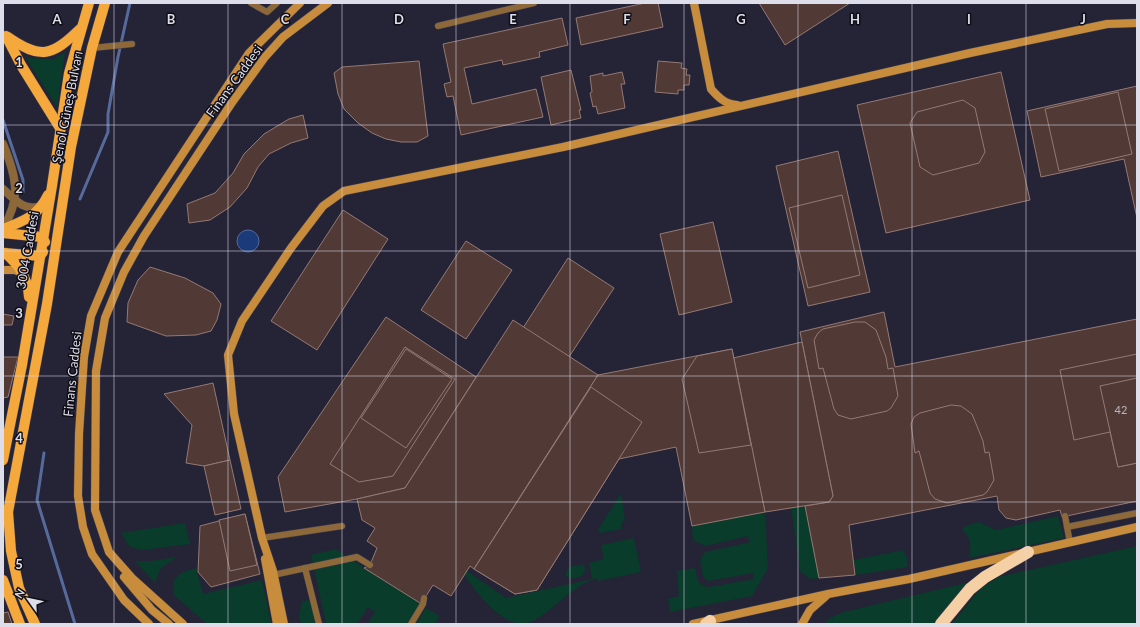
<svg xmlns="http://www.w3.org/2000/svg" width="1140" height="627" font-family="Lato,sans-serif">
<rect width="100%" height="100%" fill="#252336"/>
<g fill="#093c2a">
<polygon points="65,52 57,107 26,58 54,59"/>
<polygon points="621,493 625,520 621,522 621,529 600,533 598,530"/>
<polygon points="805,506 819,578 810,579 800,571 791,508"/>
<path d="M765 512 768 568 752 596 670 612 668 599 679 596 677 571 695 568C697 578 698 586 709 587L754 579 753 573 708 581 703 576 700 560 705 552 750 542 748 536 705 546 693 540 692 526Z"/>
<path d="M1058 516 1064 538 969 558C971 546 972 539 962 530L965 526 979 522 996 530Z"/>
<polygon points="185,523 190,544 142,550 130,547 121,533"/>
<path d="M634 538 641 572 598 581V578C586 580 576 589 566 596 554 606 541 619 526 624 501 627 475 590 463 573L467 571 506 598 592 579 589 563 604 559 601 545Z"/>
<polygon points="1137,546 1137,623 952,624 980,589 998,577"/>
<polygon points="335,549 420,603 407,624 368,624 375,612 368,607 357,624 326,624 311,555"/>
<polygon points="903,550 907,558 908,567 855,575 854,560"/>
<polygon points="177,557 160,569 155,583 135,561 151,561"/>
<polygon points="584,564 585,571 582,576 570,579 565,574 569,567"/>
<polygon points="196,568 203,594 262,580 271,624 207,624 174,595 173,582 180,573"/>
<polygon points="970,582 936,624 825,624 830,618 844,612"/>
<polygon points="311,600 315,624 301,624 299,617 302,601"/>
<polygon points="426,608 440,616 435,624 416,624"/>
</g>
<circle fill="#1b3a7a" stroke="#566b9c" cx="248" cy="241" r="11"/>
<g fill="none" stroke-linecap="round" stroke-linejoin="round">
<g stroke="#566b9c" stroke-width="3">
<polyline points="3,120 23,180 23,192"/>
<polyline points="80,199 108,132 108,114 118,57 130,3"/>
<polyline points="44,453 37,500 75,624"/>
</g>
</g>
<g fill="#513a36" stroke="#947974">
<polygon points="645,3 658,3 663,27 581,45 576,18"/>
<polygon points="759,3 850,3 785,45"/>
<polygon points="562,18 568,45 539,52 540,57 503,65 502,60 464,68 472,104 536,89 543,117 461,135 453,96 447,97 444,84 451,82 443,44"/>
<polygon points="419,61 428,136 417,142 401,142 386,139 372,133 358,123 344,109 338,94 334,73 342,67"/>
<polygon points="658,61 682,63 681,68 687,69 686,75 690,75 689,85 684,85 684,90 678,90 678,94 655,92"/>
<polygon points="571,70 581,110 579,110 581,118 551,125 541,77"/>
<polygon points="622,72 625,84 621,84 625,108 598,114 596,106 593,107 590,93 592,92 590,76 603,73 603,76"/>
<polygon points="1001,72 1030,200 886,233 857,105"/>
<polygon points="1137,86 1137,218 1124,159 1041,177 1027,111"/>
<polygon points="1118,92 1132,154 1059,171 1045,109"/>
<polygon points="963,100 975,108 985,152 979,163 933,175 920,167 910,123 917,112"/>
<polygon points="303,115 308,138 291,143 269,154 258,167 247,188 230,207 210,220 189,223 187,204 215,193 233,173 244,154 264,134 289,119"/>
<polygon points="838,151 870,292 808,306 776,166"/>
<polygon points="842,195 860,275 808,288 789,208"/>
<polygon points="343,210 388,239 317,350 271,321"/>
<polygon points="713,222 732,302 679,315 660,234"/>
<polygon points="466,241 512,270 466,339 421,310"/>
<polygon points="568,258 614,288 569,357 523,328"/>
<polygon points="150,267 185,278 213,293 221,304 217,320 211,331 196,335 166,336 127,322 128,303 138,280"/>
<polygon points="884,312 895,367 1137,319 1137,501 1062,517 1060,510 1016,520 1006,518 999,510 997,496 849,525 855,575 819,578 805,506 829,502 833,496 800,332"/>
<polygon points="3,314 14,316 12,325 3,325"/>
<polygon points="386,317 476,377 405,488 357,499 285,512 278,477"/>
<polygon points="513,320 598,375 474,569 470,566 451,596 433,585 419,607 420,603 364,568 370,565 377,548 367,541 375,528 362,520 357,499 405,488"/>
<polygon points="855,322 865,322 876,330 886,357 888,369 893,368 898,396 891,408 887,411 851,419 838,415 834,409 823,368 819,369 814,340 818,333 823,329"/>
<polygon points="802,342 833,496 829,502 765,512 733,358"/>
<polygon points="405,347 455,379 393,476 359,482 330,464"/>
<polygon points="406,349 452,379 406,448 361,418"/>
<polygon points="732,349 765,512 692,526 676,447 619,459 537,590 515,594 474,569 598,375"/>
<polygon points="732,349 751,445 699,453 682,379 697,356"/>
<polygon points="1137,354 1137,463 1118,467 1110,432 1074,440 1060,370"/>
<polygon points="3,357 18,357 8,397 3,398"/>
<polygon points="1137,378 1137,463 1118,467 1100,386"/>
<polygon points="213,383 230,460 204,466 186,463 192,425 164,394"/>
<polygon points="591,387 642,422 537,590 515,594 474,569"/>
<polygon points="951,405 961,406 972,414 983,441 985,453 989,452 994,480 987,492 983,495 947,503 935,499 930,493 919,451 915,453 911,424 914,417 920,413"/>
<polygon points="230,460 241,509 215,515 204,466"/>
<polygon points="245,514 260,574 211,587 198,572 200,526"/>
<polygon points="245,514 257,565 230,571 219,520"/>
<polygon points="8,612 12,624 3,624 3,613"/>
</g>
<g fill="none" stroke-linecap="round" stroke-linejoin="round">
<g stroke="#434153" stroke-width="7">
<g id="lane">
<polyline points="251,3 267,12 277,3"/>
<polyline points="438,26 534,3"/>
<polyline points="92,48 132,44"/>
<polyline points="1065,516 1070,543"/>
<polyline points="1067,527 1137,513"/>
<polyline points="262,538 342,526"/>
<polyline points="305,568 319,624"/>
<polyline points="273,575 357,557 370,565"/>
<polyline points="411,624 423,604 424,598"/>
</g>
</g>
<g stroke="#434153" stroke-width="9">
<g id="street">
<path d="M3 144C16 175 22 198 3 228"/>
<path d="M3 189C15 200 25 212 41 206"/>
</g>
</g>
<g stroke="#434153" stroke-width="9">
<g id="secondary">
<path d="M694 3 711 89C719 98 725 104 737 105"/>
<polyline points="3,270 15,270 23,274"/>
<polyline points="265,559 277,624"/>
<polyline points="124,577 152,610 169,624"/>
<polyline points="149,624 124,600 92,554 83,527 78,496 79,434 84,357 91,316 118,252 249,53 300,3"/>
<polyline points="183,624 132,578 109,552 95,510 96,371 105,318 124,272 144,236 231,104 265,57 283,37 328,3"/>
<polyline points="284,624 273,571 262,538 234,414 228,355 242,321 291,248 323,206 344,191 563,147 970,53 1107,24 1137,23"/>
<polyline points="693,624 828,594 909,579 1137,527"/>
<polyline points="802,624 810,610 826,596"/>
</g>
</g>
<g stroke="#434153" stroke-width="11">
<g id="primary">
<polyline points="6,36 21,65 60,128"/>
<path d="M8 37C41 60 52 56 80 29"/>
<path d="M3 229C24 221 38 216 48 195"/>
<polyline points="3,233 42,237 45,242"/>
<polyline points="4,253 40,256 43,252"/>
<path d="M5 253C19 265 28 278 29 297"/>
<polyline points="3,460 22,365 52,186 69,73 89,3"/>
<polyline points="3,580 20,624"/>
<polyline points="35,624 19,588 11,551 8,512 47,304 71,147 92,48 105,3"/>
</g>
</g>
<g stroke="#434153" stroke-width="13">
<g id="highway">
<polyline points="706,624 710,621"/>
<polyline points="941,624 970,589 985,577 1028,552"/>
</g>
</g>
<use href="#lane" stroke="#8d6839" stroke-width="6"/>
<use href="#street" stroke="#8d6839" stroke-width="8"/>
<use href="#secondary" stroke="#c78c3c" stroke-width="8"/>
<use href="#primary" stroke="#f5a83b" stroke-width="10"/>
<use href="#highway" stroke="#f5d0a5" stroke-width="12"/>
</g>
<path fill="none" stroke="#deddea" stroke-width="1" stroke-opacity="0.55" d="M114 3V624M228 3V624M342 3V624M456 3V624M570 3V624M684 3V624M798 3V624M912 3V624M1026 3V624M3 125H1137M3 251H1137M3 376H1137M3 502H1137"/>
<g text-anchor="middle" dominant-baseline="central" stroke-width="3" stroke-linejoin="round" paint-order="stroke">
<g font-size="11" fill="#bbb4bd">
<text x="1121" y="409">42</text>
</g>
<g font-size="13" fill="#deddea" stroke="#0f0e16">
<text transform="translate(234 81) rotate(-54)">Finans Caddesi</text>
<text transform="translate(67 107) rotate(-79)">Şenol Güneş Bulvarı</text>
<text transform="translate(27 250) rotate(-80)">3004 Caddesi</text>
<text transform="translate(72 374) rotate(-84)">Finans Caddesi</text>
</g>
</g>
<g font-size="13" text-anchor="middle" font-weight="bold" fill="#deddea" stroke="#0f0e16" stroke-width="3" stroke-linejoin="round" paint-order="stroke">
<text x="57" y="24">A</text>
<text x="171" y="24">B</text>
<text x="285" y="24">C</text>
<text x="399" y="24">D</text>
<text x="513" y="24">E</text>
<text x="627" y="24">F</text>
<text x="741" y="24">G</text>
<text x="855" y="24">H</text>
<text x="969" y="24">I</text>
<text x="1083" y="24">J</text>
<text x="19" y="67">1</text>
<text x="19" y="193">2</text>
<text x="19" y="318">3</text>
<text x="19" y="443">4</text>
<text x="19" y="569">5</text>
</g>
<rect width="1140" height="627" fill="none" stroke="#deddea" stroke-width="8"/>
<g transform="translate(28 599) rotate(303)" stroke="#0f0e16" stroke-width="3" paint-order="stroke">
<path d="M0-3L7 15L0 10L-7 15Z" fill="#deddea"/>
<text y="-6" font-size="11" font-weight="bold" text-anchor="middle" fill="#deddea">N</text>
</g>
</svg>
